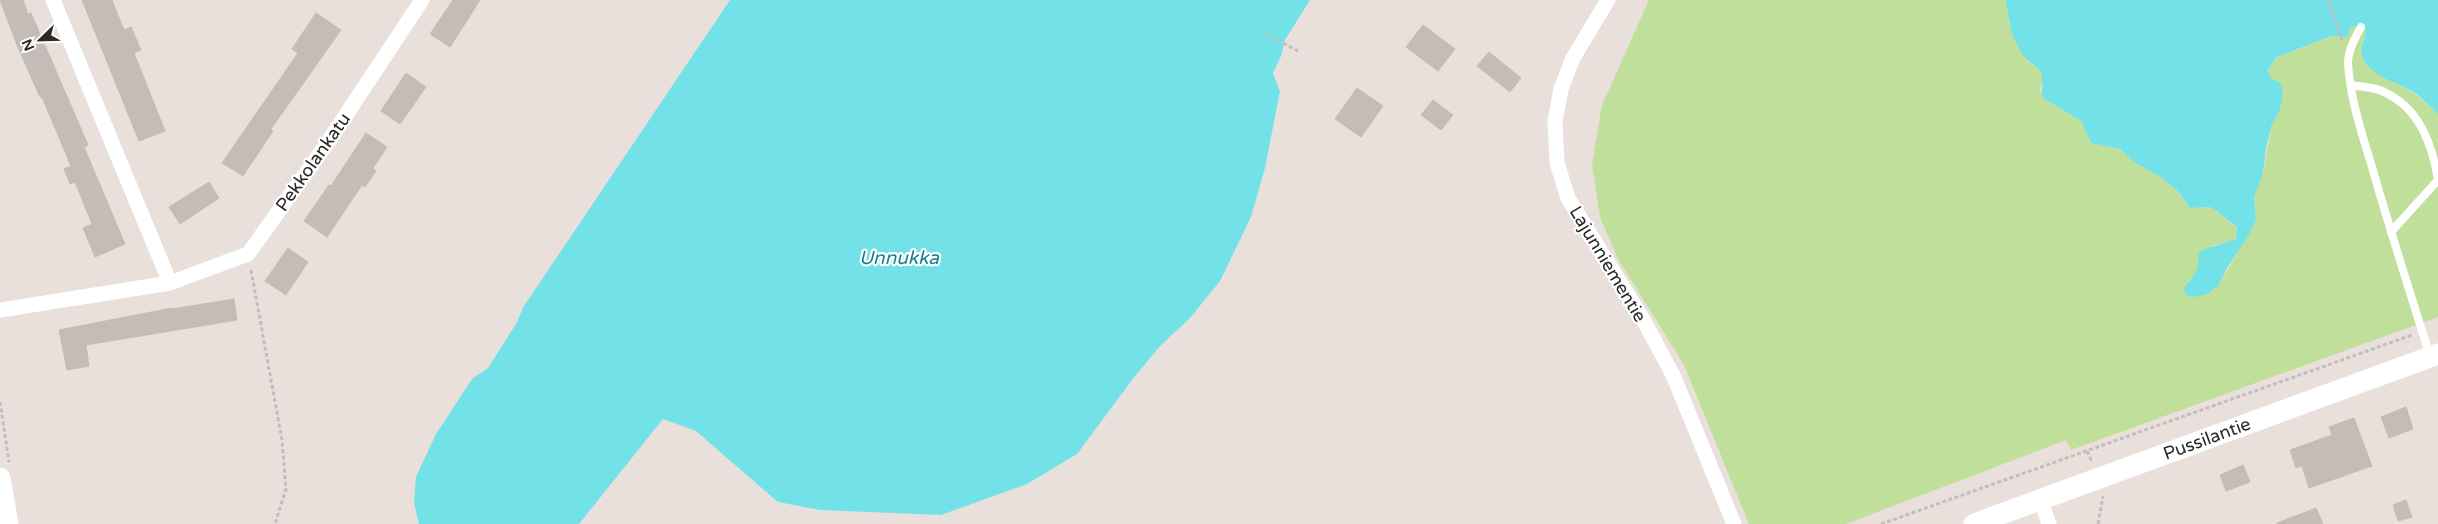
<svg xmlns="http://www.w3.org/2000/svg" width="2438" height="524" viewBox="0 0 2438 524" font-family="'Varela Round',sans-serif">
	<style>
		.green { fill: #c0df9a }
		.water { fill: #72e2e8 }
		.building { fill: #c3bcb7; stroke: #c5bcb5 }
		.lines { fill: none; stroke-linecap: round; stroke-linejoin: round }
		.path { stroke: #bfbfbf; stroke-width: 3; stroke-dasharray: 4 2.5; stroke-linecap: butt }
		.lane { stroke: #fff; stroke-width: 8 }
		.street { stroke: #fff; stroke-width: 15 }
		.secondary { stroke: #fff; stroke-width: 21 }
		.labels { text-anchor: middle; stroke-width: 4.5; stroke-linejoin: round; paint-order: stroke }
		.street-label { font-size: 18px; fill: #292929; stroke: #fff }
		.water-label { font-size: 19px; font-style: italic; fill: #148192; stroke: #fff }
	</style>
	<rect width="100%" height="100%" fill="#eae0db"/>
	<path class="green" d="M1649,0H2006L2009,24L2028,62L2040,69L2043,80L2040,89L2043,98L2081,121L2091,143L2120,149L2134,162L2159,176L2177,190L2190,208L2211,207L2237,228L2236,239L2212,246L2197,272L2188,281L2219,285L2256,219L2254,198L2263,173L2272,123L2279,112L2271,78L2267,71L2277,57L2333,36L2348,37L2350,28L2356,26L2365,29L2366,36L2361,45L2382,76L2417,95L2438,114V317L2071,450L2066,440L1846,524H1749L1684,365L1618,259L1600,217L1592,164L1602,105Z"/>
	<g class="water">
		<path d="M730,0H1310L1285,40L1281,56L1273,73L1280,91L1265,168L1251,217L1220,281L1190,318L1160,346L1135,376L1077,454L1027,484L941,515L820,510L778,502L696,431L663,419L579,524H419L414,503L416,477L436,434L472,379L488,368L516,324L524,306Z"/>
		<path d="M2006,0H2438V114C2431,108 2425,101 2418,95C2402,83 2367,77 2362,55C2359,45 2367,39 2365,29L2356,26L2350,28L2348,37L2332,36L2277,57L2267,71L2271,78L2281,83L2283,96L2279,112L2272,124L2266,148L2263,173L2254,198L2256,219L2250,233L2227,268L2219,285L2207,294L2194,297L2186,295L2184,289C2191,276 2201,272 2198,255L2202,250L2236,239L2237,227L2211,207L2190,208L2177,190L2159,176L2134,162L2120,149L2091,143L2081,121L2043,98C2040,88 2045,80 2040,71C2038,66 2030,64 2026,59C2012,41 2008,22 2006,0Z"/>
	</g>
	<g class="building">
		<path d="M0,0H23L28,14L31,13L88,145L84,147L125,244L95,257L83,228L92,224L75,182L70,184L64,169L71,166L42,97H40L17,45Z"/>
		<path d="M82,0H112L124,30L131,27L141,50L134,53L165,131L139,141Z"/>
		<path d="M453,0H480L450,47L430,34Z"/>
		<path d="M316,13L341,30L271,129L273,131L243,176L222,163L298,53L292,49Z"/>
		<path d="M1423,25L1455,49L1438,71L1406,47Z"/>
		<path d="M1489,52L1521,78L1510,92L1477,66Z"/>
		<path d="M406,73L426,87L400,124L381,111Z"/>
		<path d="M1357,88L1383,106L1361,137L1335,119Z"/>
		<path d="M1433,100L1453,115L1441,130L1421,115Z"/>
		<path d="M366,133L387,147L373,168L376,171L365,187L362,185L327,237L304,221L329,185L331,186Z"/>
		<path d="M209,182L219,198L180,224L169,207Z"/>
		<path d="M288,248L308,262L286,295L265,281Z"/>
		<path d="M234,299L237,320L86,345L89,366L67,370L59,330L172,308V309Z"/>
		<path d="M2406,407L2413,429L2389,438L2381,417Z"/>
		<path d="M2354,418L2372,466L2309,488L2302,466L2296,468L2290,450L2332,435L2329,427Z"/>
		<path d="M2243,465L2250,482L2226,491L2220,475Z"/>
		<path d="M2406,500L2412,517L2398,521L2393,505Z"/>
		<path d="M2316,508L2323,524H2277V523Z"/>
	</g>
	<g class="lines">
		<g class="path">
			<path d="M2328,0L2342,40"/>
			<path d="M1266,34L1298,51"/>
			<path d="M251,270L282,440L286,489L275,524"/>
			<path d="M0,402L9,462"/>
			<path d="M2087,451L2092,462"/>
			<path d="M1881,524L2412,335"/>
			<path d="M2098,524L2103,496"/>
		</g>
		<g class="lane">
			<path d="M2361,27C2355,38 2348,51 2348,63C2350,98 2362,134 2372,167C2390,230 2410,293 2430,356"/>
			<path d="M2351,85C2361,87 2373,87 2382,91C2419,107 2432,143 2438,180"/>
			<path d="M2391,232L2438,180"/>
		</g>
		<g class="street">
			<path d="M53,0L170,283"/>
			<path d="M1608,0L1573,58L1561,89L1555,121L1557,163L1568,198L1645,323L1673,375L1734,524"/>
			<path d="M0,310L170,283L248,254L326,145L422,0"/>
			<path d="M2041,500L2049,524"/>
		</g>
		<g class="secondary">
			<path d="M0,478L8,524"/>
			<path id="s1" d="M1974,524L2438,354"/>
		</g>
	</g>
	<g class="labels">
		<g class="street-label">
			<text transform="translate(313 162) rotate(-55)" y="6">Pekkolankatu</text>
			<text transform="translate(1608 264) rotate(59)" y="6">Lajunniementie</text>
			<text dy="6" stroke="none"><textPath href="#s1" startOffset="248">Pussilantie</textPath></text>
		</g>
		<g class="water-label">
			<text x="899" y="264">Unnukka</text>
		</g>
	</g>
	<g transform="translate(40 40) rotate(247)" stroke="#ffffff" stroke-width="4" paint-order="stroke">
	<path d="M0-4L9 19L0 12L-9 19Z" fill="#292929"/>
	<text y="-8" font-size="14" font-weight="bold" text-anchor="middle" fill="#292929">N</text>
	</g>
</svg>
